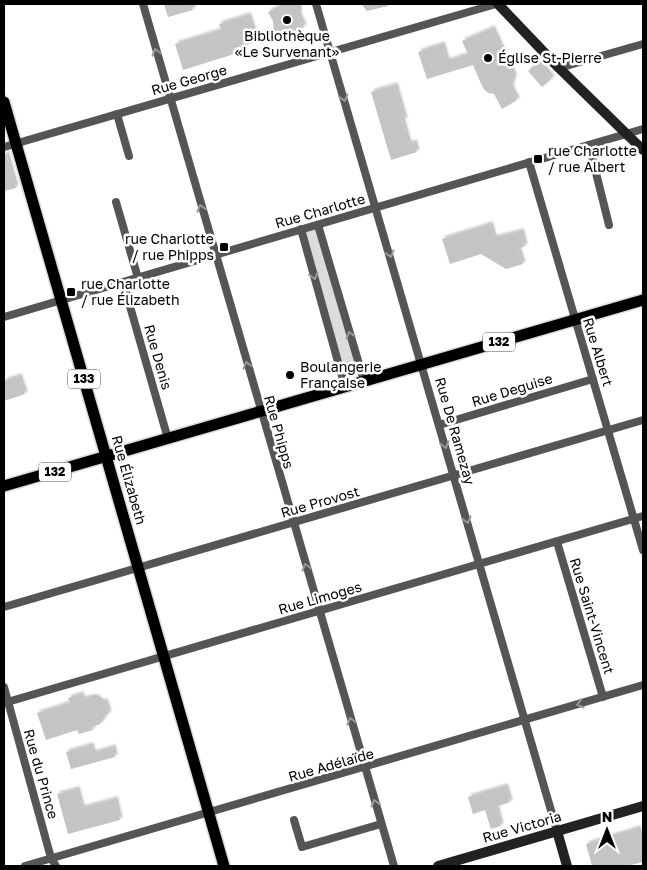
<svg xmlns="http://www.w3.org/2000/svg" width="647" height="870" viewBox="0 0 647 870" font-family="'Golos Text',sans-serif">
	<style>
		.green { fill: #dcdcdc }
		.building { fill: #c4c4c4; filter: url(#shadow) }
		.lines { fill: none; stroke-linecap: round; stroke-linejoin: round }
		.primary-casing { stroke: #dbdbdb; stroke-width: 14 }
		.street { stroke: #555; stroke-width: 8 }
		.secondary { stroke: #222; stroke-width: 10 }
		.primary { stroke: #000; stroke-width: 11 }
		.oneway { stroke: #999 }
		.poi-dot { fill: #000; stroke: #fff; stroke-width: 2 }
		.labels { text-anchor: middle; stroke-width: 5; stroke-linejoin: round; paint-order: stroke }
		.shield { fill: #fff; stroke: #4c4c4c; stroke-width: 1 }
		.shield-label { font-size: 12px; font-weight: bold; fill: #000 }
		.poi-label { font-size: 14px; fill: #000; stroke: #fff; text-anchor: start }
		.street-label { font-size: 14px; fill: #000; stroke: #fff }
	</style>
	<defs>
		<filter id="shadow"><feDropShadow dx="2.5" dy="-2.5" stdDeviation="1" flood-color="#0004"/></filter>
	</defs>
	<rect width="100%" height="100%" fill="#fff"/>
	<path class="green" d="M315,223L358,372L346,376L298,228Z"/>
	<g class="building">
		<path d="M164,4H191L193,10L168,17Z"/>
		<path d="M283,4H299V16L304,27L286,35H274L273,21L268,12Z"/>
		<path d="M361,4H387L388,6L367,11Z"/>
		<path d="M248,15L257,42L232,49L234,54L183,70L175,44L221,30L219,24Z"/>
		<path d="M492,28L514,76L511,88L517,100L502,109L494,94L488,93L483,88L473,65L427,79L418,52L442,44L447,61L468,54L462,41Z"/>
		<path d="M538,62L552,78L542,87L528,71Z"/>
		<path d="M395,85L405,120H402L409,144L414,142L417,152L391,160L371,92Z"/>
		<path d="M4,153H6L16,188L4,191Z"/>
		<path d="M490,224L494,238L521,231L525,246L518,249L523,264L506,269L481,254L450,264L442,239Z"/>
		<path d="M19,376L25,394L4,401V381Z"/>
		<path d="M81,694L82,699L91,697H96L101,702L105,701L109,713L106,715L100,724L92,727L93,730L79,734L77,730L46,740L37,713L70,703L68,698Z"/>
		<path d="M91,745L93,753L113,747L115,757L71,769L66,752Z"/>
		<path d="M505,786L510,802L496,807L501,826L491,829L485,810L473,814L468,797Z"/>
		<path d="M77,789L82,808L115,799L120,820L68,834L57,794Z"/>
		<path d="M638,828L643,845V862L627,866H592L586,844Z"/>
	</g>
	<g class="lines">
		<g class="primary-casing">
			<g id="primary">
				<path d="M4,102L224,866"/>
				<path d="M4,486L643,300"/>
			</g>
		</g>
		<g class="street">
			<path d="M143,4L394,866"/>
			<path d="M316,4L557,831"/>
			<path d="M559,68L643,44"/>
			<path d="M117,114L129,156"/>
			<path d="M589,145L609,225"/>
			<path d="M4,147L496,4"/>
			<path d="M529,162L643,550"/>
			<path d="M116,202L138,278"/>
			<path d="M318,225L364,381"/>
			<path d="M301,229L345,387"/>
			<path d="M123,282L168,439"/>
			<path d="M4,317L643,129"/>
			<path d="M439,425L593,379"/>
			<path d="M557,542L603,697"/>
			<path d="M4,607L643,420"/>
			<path d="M4,687L51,858L56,866"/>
			<path d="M4,703L643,516"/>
			<path d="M294,820L302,847L381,824"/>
			<path d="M25,866L643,685"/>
		</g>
		<g class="secondary">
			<path d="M498,4L559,68L643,150"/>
			<path d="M557,831L567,866"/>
			<path d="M438,866L643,806"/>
		</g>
		<use href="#primary" class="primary"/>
	</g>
	<defs><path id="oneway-chevron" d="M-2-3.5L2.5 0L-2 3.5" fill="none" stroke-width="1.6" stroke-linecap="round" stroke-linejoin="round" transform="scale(1.25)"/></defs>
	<g class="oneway">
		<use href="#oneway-chevron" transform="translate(156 52) rotate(-106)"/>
		<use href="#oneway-chevron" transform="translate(344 98) rotate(73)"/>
		<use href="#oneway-chevron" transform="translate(201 208) rotate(-106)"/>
		<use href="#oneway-chevron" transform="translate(390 254) rotate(74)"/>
		<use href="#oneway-chevron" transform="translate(314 276) rotate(74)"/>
		<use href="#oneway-chevron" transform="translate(350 335) rotate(-107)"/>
		<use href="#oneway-chevron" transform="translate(247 365) rotate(-106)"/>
		<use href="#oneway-chevron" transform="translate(445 445) rotate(74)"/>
		<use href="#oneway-chevron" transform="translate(467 520) rotate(74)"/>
		<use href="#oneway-chevron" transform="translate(306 567) rotate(-107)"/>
		<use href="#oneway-chevron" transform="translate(580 704) rotate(164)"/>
		<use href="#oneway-chevron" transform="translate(351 721) rotate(-106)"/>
		<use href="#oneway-chevron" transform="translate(375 803) rotate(-107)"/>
	</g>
	<g class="poi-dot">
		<circle cx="287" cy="20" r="5"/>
		<circle cx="488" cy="58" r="5"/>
		<rect x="533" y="154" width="10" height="10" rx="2.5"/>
		<rect x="219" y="242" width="10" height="10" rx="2.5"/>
		<rect x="66" y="287" width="10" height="10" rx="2.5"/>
		<circle cx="290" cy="375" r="5"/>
	</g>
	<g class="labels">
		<g class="shield">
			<rect x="483" y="332.5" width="32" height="19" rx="4"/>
			<rect x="68" y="369.5" width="32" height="19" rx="4"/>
			<rect x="39" y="462.5" width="32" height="19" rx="4"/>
		</g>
		<g class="shield-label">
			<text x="499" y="346">132</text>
			<text x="84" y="383">133</text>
			<text x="55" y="476">132</text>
		</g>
		<g class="poi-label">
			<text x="287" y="41" text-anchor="middle">Bibliothèque<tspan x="287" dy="16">«Le Survenant»</tspan></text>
			<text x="498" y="63">Église St-Pierre</text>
			<text x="548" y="156">rue Charlotte<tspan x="548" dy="16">/ rue Albert</tspan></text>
			<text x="214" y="244" text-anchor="end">rue Charlotte<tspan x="214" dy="16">/ rue Phipps</tspan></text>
			<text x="81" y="289">rue Charlotte<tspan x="81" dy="16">/ rue Élizabeth</tspan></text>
			<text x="300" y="372">Boulangerie<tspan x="300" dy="16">Française</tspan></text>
		</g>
		<g class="street-label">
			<text transform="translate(189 80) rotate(-16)" y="5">Rue George</text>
			<text transform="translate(320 211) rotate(-16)" y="5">Rue Charlotte</text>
			<text transform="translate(598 352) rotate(73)" y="5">Rue Albert</text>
			<text transform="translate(158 357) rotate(74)" y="5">Rue Denis</text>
			<text transform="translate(512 390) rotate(-17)" y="5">Rue Deguise</text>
			<text transform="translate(455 431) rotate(74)" y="5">Rue De Ramezay</text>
			<text transform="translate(279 432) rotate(74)" y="5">Rue Phipps</text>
			<text transform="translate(129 480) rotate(74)" y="5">Rue Élizabeth</text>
			<text transform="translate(320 502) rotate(-16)" y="5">Rue Provost</text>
			<text transform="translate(320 598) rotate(-16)" y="5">Rue Limoges</text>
			<text transform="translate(592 616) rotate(73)" y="5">Rue Saint-Vincent</text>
			<text transform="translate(331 765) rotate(-16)" y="5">Rue Adélaïde</text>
			<text transform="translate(41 774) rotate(74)" y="5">Rue du Prince</text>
			<text transform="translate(522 827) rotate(-16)" y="5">Rue Victoria</text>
		</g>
	</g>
	<rect width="647" height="870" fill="none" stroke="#000000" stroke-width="10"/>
	<g transform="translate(607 830)" stroke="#ffffff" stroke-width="4" paint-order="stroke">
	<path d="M0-4L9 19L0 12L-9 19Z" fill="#000000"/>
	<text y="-8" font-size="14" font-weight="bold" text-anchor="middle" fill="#000000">N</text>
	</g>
</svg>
